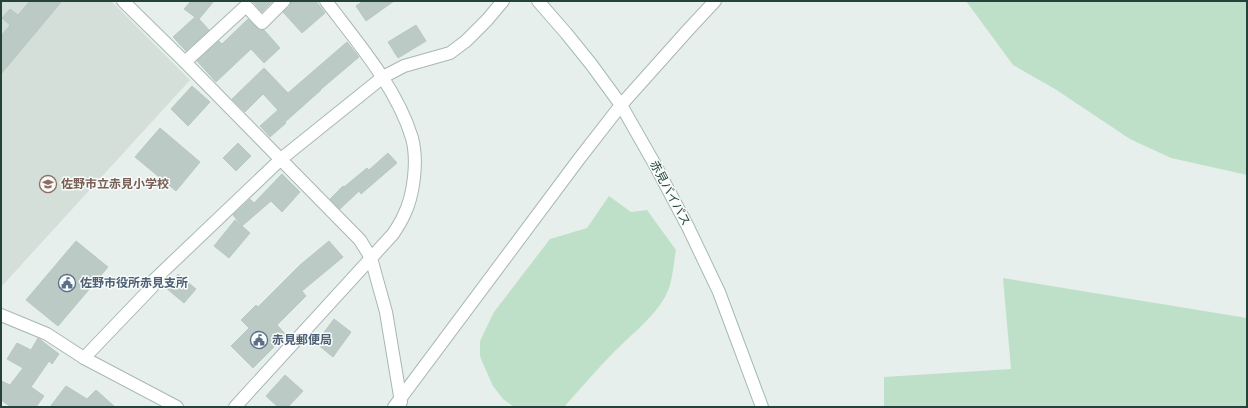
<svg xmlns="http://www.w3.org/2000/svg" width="1248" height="408" viewBox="0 0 1248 408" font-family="Jost,'Noto Sans JP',sans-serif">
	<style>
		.built { fill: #d4dfda }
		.green { fill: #bfe0c8 }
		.building { fill: #bbcac4; stroke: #b8c9c2 }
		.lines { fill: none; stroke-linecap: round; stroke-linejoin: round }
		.minor-casing { stroke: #a8b8b2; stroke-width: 14 }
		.tertiary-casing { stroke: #a8b8b2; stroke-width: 14 }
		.secondary-casing { stroke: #a4bbb3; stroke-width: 14 }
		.minor { stroke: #fff; stroke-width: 12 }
		.tertiary { stroke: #fff; stroke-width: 12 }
		.secondary { stroke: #fff; stroke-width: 12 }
		.labels { text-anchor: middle; stroke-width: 3; stroke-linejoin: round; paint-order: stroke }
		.education-label { font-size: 12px; font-weight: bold; fill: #785e54; stroke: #f7fbf9; text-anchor: start }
		.street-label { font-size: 12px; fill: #24423a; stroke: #f7fbf9 }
		.service-label { font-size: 12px; font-weight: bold; fill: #4e5e75; stroke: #f7fbf9; text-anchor: start }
	</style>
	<rect width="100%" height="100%" fill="#e6efeb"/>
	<path class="built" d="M1,1H111L190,80L1,287Z"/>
	<g class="green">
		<path d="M966,1H1247V175L1171,158L1130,139L1055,89L1013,65Z"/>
		<path d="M609,196L631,212L647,210L676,250C673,266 673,283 665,297C653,318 632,334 615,351C597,369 581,388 564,407H514L503,399L493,386L484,366L480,356V341L494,312L550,239L587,228Z"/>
		<path d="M1003,278L1247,318V407H884V377L1011,369Z"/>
	</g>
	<g class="building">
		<path d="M30,1H62L1,74V36L10,25L2,18L10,9L18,15Z"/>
		<path d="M191,1H214L199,19L209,30L186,51L173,37L195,17L184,9Z"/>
		<path d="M252,1H273L262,12Z"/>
		<path d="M291,1H316L325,13L302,33L283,12L290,6Z"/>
		<path d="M363,1H394L366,21L356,6Z"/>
		<path d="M248,19L257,28L260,30H264L280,48L264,63L251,49L216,82L197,61L219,41L222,44Z"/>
		<path d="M416,25L426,41L398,58L388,42Z"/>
		<path d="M347,42L359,57L320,90H321L285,122L286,123L270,137L260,126L278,110L263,94L245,112L232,99L264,68L288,93Z"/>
		<path d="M192,86L210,102L188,126L171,109Z"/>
		<path d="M160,128L200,162L176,191L135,157Z"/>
		<path d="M238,143L251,156L236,171L223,158Z"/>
		<path d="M388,153L397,163L361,194L359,191L340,209L330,199L343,186L344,187L367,168L369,170Z"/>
		<path d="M282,174L300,192L282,212L271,201L242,226L233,215L250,199L254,203Z"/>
		<path d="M235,220L250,233L229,258L214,246Z"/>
		<path d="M76,241L108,267L58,326L26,300Z"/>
		<path d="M329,241L343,257L302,291L306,296L277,325L286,335L253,368L231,346L249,328L241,320L256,305L258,307L300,265Z"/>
		<path d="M178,274L196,289L184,303L166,288Z"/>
		<path d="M334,319L351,332L333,357L316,343Z"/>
		<path d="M38,338L59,354L52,364L49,361L31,387L44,396L36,407H11L1,400V381L10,385L23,368L7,359L17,343L31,350Z"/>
		<path d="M285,375L303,391L288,407H278L266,396Z"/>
		<path d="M66,386L87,399L96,390L115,407H50Z"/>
	</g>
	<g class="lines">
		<g class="minor-casing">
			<g id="minor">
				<path d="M185,62L246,6L262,23L284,1"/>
				<path d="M1,315L47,334L84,358L177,407"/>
				<path d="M84,358L152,287L154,280L281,159L383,77L404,66L450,53L466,41L487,20L503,1"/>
				<path d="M235,407L393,234C397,228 401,222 404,215C414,195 418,160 412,138C397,88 357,42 326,1"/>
			</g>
		</g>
		<g class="tertiary-casing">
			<g id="tertiary">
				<path d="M123,1L185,62L360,240L371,258L386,312L401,402"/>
				<path d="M394,407L579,159L621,105L688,30L715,1"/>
			</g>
		</g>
		<g class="secondary-casing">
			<path id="secondary" d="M538,1L566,33L591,64L621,105L654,163L688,227L719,292L762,407"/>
		</g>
		<use href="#minor" class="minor"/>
		<use href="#tertiary" class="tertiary"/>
		<use href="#secondary" class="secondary"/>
	</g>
	<defs>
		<g id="school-ring" transform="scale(0.9)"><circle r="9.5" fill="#f7fbf9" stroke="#8d6e63" stroke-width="1.5"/><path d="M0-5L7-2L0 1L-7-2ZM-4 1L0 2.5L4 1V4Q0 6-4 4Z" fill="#8d6e63"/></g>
		<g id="civic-ring" transform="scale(0.9)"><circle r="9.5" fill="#f7fbf9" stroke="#5c6f8a" stroke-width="1.5"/><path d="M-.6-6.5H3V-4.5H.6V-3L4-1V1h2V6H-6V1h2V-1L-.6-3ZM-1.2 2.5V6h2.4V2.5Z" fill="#5c6f8a"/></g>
	</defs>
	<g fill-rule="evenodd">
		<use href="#school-ring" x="48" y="184"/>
		<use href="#civic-ring" x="67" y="283"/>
		<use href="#civic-ring" x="259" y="340"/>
	</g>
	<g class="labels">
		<g class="education-label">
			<text x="61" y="188">佐野市立赤見小学校</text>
		</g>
		<g class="street-label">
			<text transform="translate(670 193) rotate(62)" y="4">赤見バイパス</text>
		</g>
		<g class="service-label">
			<text x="80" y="287">佐野市役所赤見支所</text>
			<text x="272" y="344">赤見郵便局</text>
		</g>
	</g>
	<rect width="1248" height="408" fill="none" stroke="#24423a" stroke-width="4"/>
</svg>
